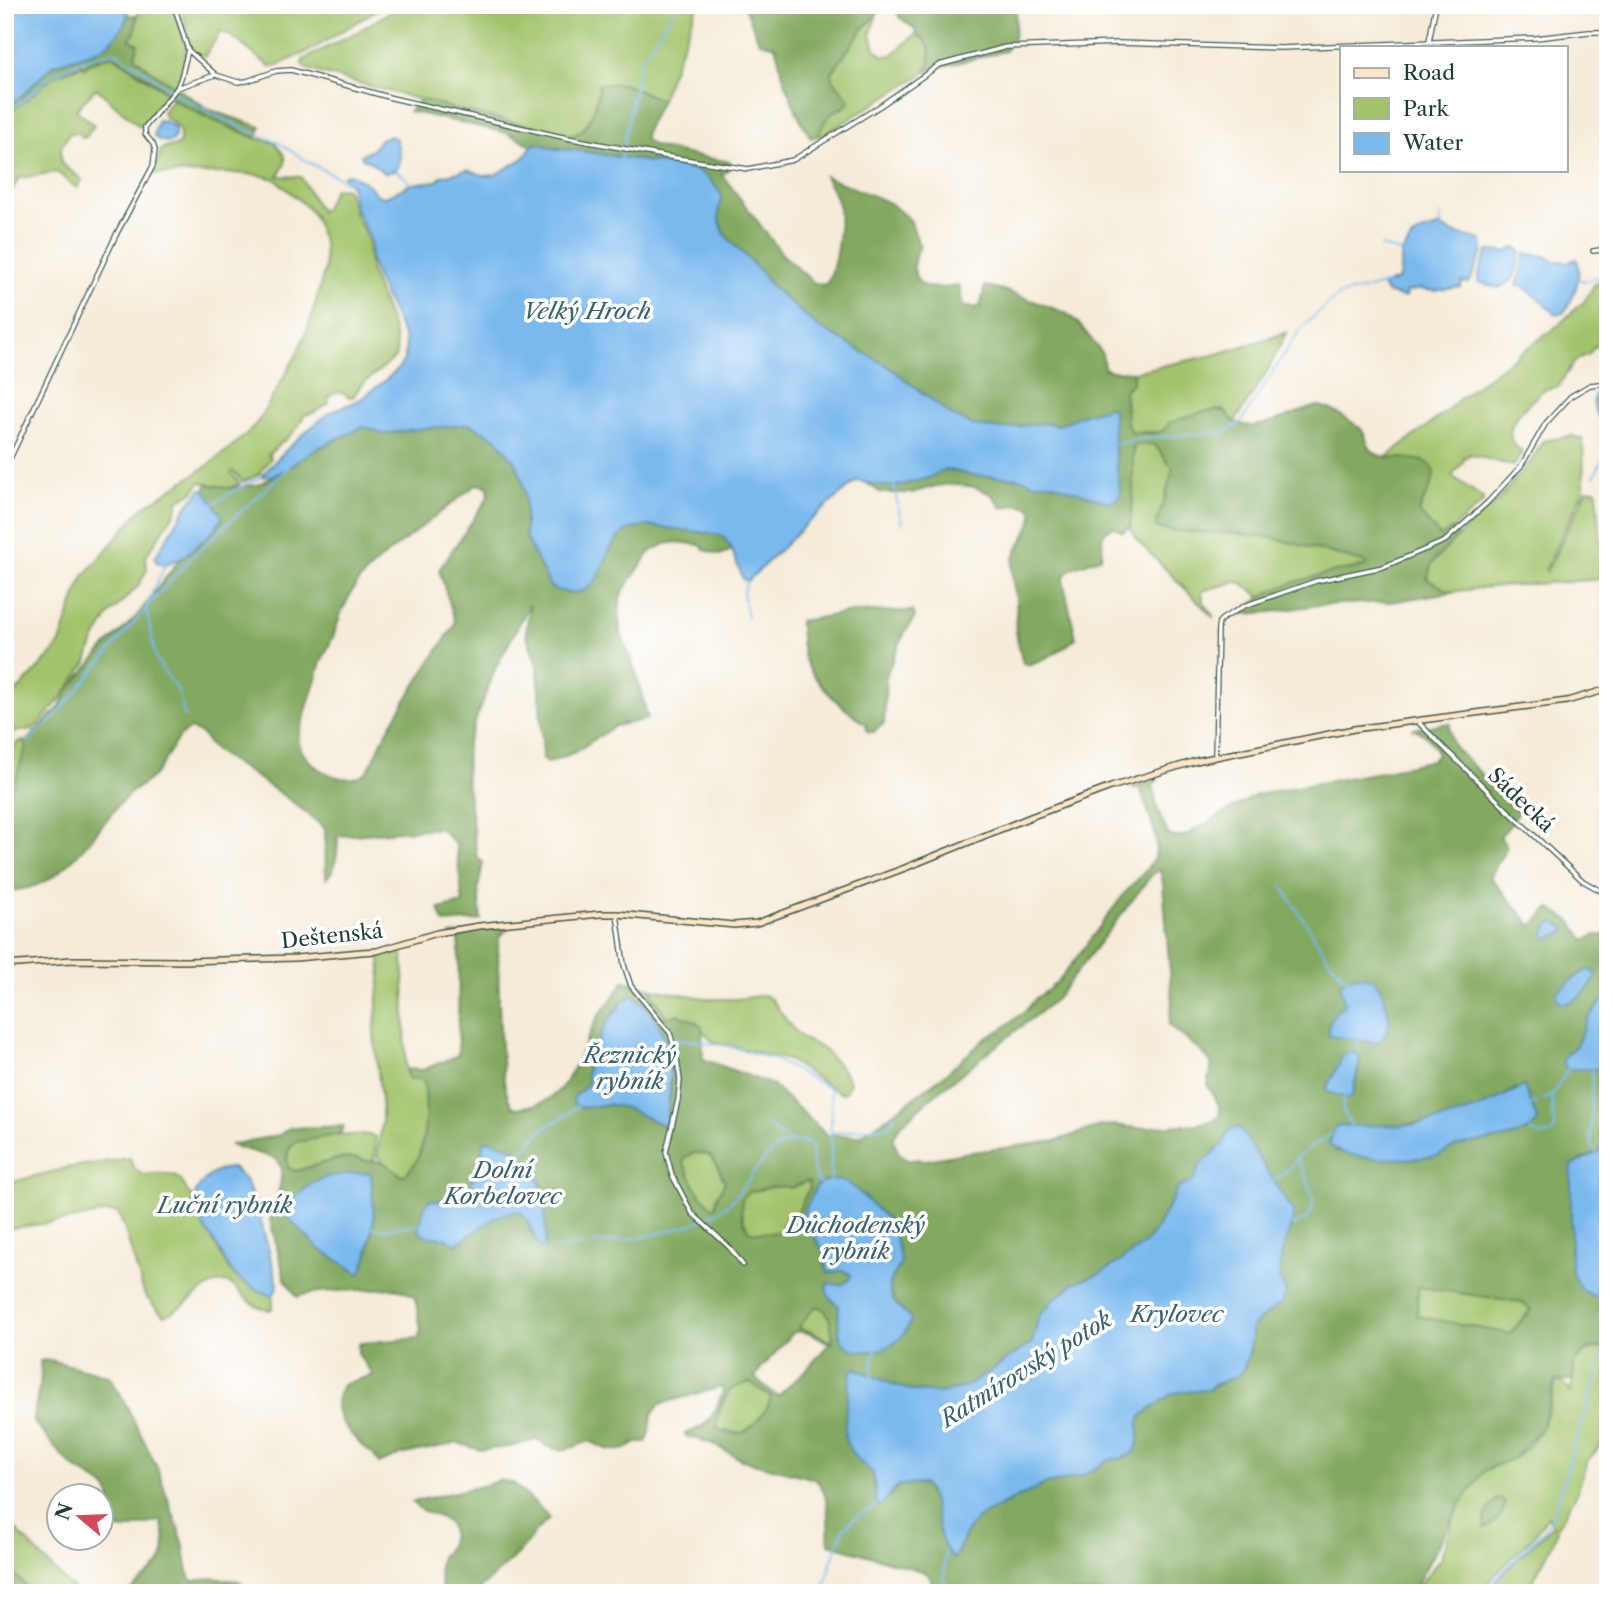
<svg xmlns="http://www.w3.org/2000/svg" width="1613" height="1598" viewBox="0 0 1613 1598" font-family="'Libre Caslon Text',serif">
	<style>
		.green { fill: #a3c36b; stroke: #618050; stroke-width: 2 }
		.forest { fill: #82a95f; stroke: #50734a; stroke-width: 2; fill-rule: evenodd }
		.water { fill: #7ab9ee; stroke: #4c7b91; stroke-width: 2 }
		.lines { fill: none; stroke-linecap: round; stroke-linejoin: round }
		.stream { stroke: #7ab9ee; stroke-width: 2 }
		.minor-casing { stroke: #3f574d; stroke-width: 6 }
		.secondary-casing { stroke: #3f574d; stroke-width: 8 }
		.minor { stroke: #fff; stroke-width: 3.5 }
		.secondary { stroke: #fde5c5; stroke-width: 5 }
		.labels { text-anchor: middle; stroke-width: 7; stroke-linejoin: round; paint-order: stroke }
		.street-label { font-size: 21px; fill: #1f3d34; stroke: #fff }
		.water-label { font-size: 23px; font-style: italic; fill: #3a626c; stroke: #fff }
	</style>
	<rect width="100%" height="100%" fill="#fff"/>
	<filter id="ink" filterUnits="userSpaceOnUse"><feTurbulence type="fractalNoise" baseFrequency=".0143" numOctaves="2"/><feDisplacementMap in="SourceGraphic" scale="14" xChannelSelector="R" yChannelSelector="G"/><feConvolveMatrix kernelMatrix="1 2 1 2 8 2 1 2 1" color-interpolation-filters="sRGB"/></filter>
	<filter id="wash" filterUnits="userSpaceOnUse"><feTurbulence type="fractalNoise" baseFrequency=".00686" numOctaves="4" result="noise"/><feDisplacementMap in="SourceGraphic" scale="28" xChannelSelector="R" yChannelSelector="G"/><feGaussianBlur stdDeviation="1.57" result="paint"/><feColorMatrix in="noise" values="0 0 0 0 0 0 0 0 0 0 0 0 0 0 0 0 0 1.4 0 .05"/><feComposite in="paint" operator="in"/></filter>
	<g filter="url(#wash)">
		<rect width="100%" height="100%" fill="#f5ebd8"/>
		<g class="green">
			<path d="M147,5H172C176,14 185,39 186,48C186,58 180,78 175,86L152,72L135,57L137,43L130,40V37L135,33L138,12Z"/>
			<path d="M181,5H385L311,50L274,67L269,66L231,36L221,31L205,56L199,55L190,46Z"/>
			<path d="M401,5H698L661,100L624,84H599C597,102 593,129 573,135L458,110L321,73L305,68L302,64L303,60L355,33Z"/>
			<path d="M877,13L871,34L875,49L884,56L892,55L916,34C933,44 933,55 926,72L825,134L818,136C824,122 829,111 845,107L837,84L831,78V74L862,30Z"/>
			<path d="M112,55L169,94L140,127L96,88L76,110L94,125L86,137L82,138L78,133H70L61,147V163L82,180L77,188L57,172L19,178L5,202V113C26,105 38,86 57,74Z"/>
			<path d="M172,99L208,118L256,138L275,143L285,156V164L278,176L301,177L320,211L325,208L334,189L345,188C351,195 351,200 353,208C355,218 364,228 367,238C370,250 368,263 372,275C379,298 402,336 395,358L361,385L353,397H348C343,390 333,391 328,399L329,403L313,413L304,415C297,435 282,440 268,455L271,458L258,475L243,482L233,471L231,473L240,484L229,488L200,482L194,491L178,501V507L175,512L146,556L147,570L142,579L138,586L109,615L94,641L87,662L61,698L39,724L32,729L14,732L12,741L5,750V704L52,654L60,643L78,589L84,576L141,509L210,464L247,434L260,419L297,354L308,328L316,301L325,268L324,244L314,216L307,207L275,179L259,175L232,173L154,174L161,150L165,147L176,146L180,142C181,128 177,124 166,118L163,112Z"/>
			<path d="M1608,279L1607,343L1604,345H1596L1588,355C1573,357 1567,374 1559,386L1546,389L1542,391C1530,403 1500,425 1514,444C1516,447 1519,449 1522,452L1514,466L1469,454L1466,458L1464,457L1463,462L1452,476L1483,498V503L1441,538L1419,513C1422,496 1444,477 1427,462L1385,458L1442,415L1465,394L1560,324L1576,308L1584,302L1594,285Z"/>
			<path d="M1286,333L1269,368L1236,420L1234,421L1227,413L1222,410L1201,412L1162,432H1130L1128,430L1124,390C1132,385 1133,381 1133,372L1214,355Z"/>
			<path d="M1572,436L1583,439L1584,489L1545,570L1547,571L1587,490L1595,489L1597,492L1604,579L1490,587L1458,591H1449L1429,581L1428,577L1432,563L1474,520L1496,502L1532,460L1543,441Z"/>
			<path d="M1137,444H1154L1173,469L1164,501L1156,524L1159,529L1175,531L1239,534L1273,538L1365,562L1366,566L1310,578L1261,597L1242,583L1235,582L1202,591L1203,600L1214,618L1137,540C1134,536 1131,531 1130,525C1129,516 1133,506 1133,497C1134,480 1130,462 1135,445Z"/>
			<path d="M23,741L25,742L26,748L13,786L5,798V754L18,742Z"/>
			<path d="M401,952L403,955L404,975L406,1074L409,1079H423C428,1096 426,1140 419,1157C416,1163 409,1170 405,1175C394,1173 385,1164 377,1156L382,1122V1109L374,1034L381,970L380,956Z"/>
			<path d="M652,989L710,999H737L765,995L771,999L793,1029L803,1039L820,1047L826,1052L842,1069L850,1081L846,1091L842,1094L788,1060L715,1042L710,1039L696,1022L677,1014L667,1018L652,993Z"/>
			<path d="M340,1134C353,1138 364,1131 376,1137L374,1160L370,1162L357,1158L337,1159L296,1171L288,1168C286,1159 287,1148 295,1142Z"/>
			<path d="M699,1152C714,1154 720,1169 725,1182L717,1197L715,1207L712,1208L696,1189L683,1162L684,1158L693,1153Z"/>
			<path d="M130,1158L133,1167L143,1175C158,1174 175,1170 184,1185C188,1192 188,1195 194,1199L196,1214L209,1233L230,1271L264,1293L273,1296V1305L271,1310C247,1308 238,1284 225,1282C206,1280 182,1313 163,1315L145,1296L123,1224L118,1213L109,1212L76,1219L5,1229V1184L66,1168Z"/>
			<path d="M807,1181L810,1182V1188C805,1195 805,1203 799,1209C795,1215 789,1214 785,1220C783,1223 783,1227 782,1231L772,1233L749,1232L744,1222L741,1211L742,1199L745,1195L749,1192L772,1187L784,1186L791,1188Z"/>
			<path d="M1418,1287L1521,1302L1531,1309L1510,1334L1417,1316Z"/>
			<path d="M818,1306C831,1310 832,1331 833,1344L814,1333L797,1327L814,1308Z"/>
			<path d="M1608,1347V1437L1587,1461L1576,1495L1568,1507L1563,1519L1557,1525C1559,1539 1533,1578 1526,1593H1485L1499,1577L1553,1525L1548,1516L1532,1538L1481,1589L1479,1593H1413L1440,1559L1454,1518L1460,1505L1483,1472C1492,1464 1504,1464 1514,1458C1538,1444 1552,1408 1556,1381L1565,1384L1570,1393L1573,1380L1574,1362L1584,1352Z"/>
			<path d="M750,1382L771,1397C769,1411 754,1426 742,1433L718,1430C714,1420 724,1395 733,1388C738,1385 745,1384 750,1382Z"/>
			<path d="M5,1518L50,1566L77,1593H33L5,1566Z"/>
		</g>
		<g class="forest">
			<path d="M744,5H885L862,30L831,74C832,85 846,90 849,101L845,107C829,111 824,122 818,136L811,138C794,111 783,80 776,48L773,45L759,42Z"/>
			<path d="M896,5H1017L1014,38L1005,51L943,66L926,72C933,55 933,44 916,34V30L899,17Z"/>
			<path d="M128,15H137L135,33L130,37V40L138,44L135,57L152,72L210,110L261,127L256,138L208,118L172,99L160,86L112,55L87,63V66L85,68L82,65C71,69 59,72 50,79C34,90 24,106 5,113V106L20,98L53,65L94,52L123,26Z"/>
			<path d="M599,84H624L661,100L645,133C645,139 644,140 649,143C658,151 715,159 730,162L727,172L722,173L723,176L783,255L814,283L825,285C836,273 841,225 839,208C838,197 829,186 825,176L890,203L910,220L920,247C915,254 913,260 914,268C916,295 940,287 959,286L963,307H980L985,286L1003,290L1066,313L1079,324L1095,344L1102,354L1104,368L1112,371L1133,372V382L1124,390L1127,423L1130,432C1145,433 1162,438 1169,423C1180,419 1216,405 1226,412C1229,414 1230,418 1232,420C1237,424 1247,426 1253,426C1270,424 1288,416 1304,410C1309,409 1314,406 1319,406C1321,406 1328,409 1329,409C1335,411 1358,426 1361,429C1368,438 1366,450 1378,455C1391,461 1426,454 1433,469C1438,480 1421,500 1419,513L1441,537L1452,529L1457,536L1432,563L1427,579L1449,591H1458L1390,602L1318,605L1270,612L1241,614C1248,608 1255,601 1262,596C1291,580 1331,572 1363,567L1366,566V563L1328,552L1273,538L1239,534L1175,531L1155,527L1164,501L1173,469L1154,444L1135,445L1133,450V498L1130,527L1123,532L1114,527C1095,534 1106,543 1101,557C1087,565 1068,564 1063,580L1076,638C1064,649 1042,662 1025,665L1023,663C1020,652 1017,642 1016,631C1014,620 1018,610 1016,599C1014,587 1010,573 1013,561C1015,549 1037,521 1032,511C1026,501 1011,506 1002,508L991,494L975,487L952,484L936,486L911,493H881L865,482L877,485L928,478L946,469L970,475L1019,478L1034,483H1051L1057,485L1114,444L1113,409L1109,407L1081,415L1059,425L1044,423L1002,429L974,426L951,415L901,376L886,365L818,327L772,287L759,270L724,234L719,218V206L722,196L689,168L575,150C561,150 542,143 532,145L507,133L409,111L422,99L458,110L566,134H577C593,122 597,103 599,84Z"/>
			<path d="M470,424L496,438L516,463L522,479L525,496V536L551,588C609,609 595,552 625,532C633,527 644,526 652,526L721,535L727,540L732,550L720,555L705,550L700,545L677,542L665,544L651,551L624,590L620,598L619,618L620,631L636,673L648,719L615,726L575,752L548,763L543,759L538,668L526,633L530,604L496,667L467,743L466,777L477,858L483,862L478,889L481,920L444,923L439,909L463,903L456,845L440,828L338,836C337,852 338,867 326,879L325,829C293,799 254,776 217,752C202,742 211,734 189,729C172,739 167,762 154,775C146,783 136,788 128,795C93,830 63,894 5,890V798L13,786L26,748L25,742L59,708L68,690L108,644L137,616L179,560L217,528L222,521V516L205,490L207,484L229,488L257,485L283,472L311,452L362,427L369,428L383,434L410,430ZM477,484L487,486L489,490L487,499L439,570L455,621L454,626C430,662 406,698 385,735C379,746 373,766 365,773C352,785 326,775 315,766C305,758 297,748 299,734L321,662L333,637L341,613L351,593L358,582L368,571L388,553Z"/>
			<path d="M913,611L915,617L904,634L886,675L884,723L874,732H868L866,728V724C844,710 810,680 803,654C801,643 801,632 799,621L852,612Z"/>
			<path d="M1450,723C1448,731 1452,742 1456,749L1518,811L1512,823L1500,836L1507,847L1490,877L1532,926L1550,908L1571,921L1585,940L1597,935H1608V994L1588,1018L1576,1046L1565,1055L1568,1069H1600L1608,1067V1150L1597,1153L1579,1160L1570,1252L1602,1297L1608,1296V1346L1587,1349L1574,1362L1573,1380L1555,1381L1542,1427L1514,1458L1487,1469L1483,1472L1460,1505L1412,1593H937L928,1574L922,1571L829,1544C827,1524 832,1494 815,1479L742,1460L713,1444L699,1439L687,1437L685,1434L687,1433C710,1426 716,1412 723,1390L721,1387L660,1404L652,1415L650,1432L647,1441C643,1443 639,1442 636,1443C632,1445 629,1448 625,1449C612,1453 601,1447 590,1441C562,1450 565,1456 536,1440L509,1447L481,1450L458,1443L399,1455L379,1464L373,1454L364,1448L350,1433L341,1421L336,1407L338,1394L342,1386L347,1383L373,1375L358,1354V1344L362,1343L418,1338L421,1330L416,1302L414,1297L408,1293L394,1288L319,1292L302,1295L297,1297L285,1279L270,1220L280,1186L282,1168L275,1158L230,1145L279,1135L289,1128L344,1126L340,1134L295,1142C287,1148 285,1159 288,1168L296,1171L337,1159L357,1158L370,1162L374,1160L384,1163L401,1175H405C410,1170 416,1163 418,1157C426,1138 428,1099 423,1079H409L406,1069L423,1070L458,1055L459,939L451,935L498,927L507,930L500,936L498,943C499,982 498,1020 502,1059C503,1075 504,1093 513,1107C519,1109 522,1107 528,1106C571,1100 578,1052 596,1021C604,1006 616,996 624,981L653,989L652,993L667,1018L677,1014L696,1022L702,1027L703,1059L773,1085L827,1135L860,1136L885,1119L947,1073L986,1038L1004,1028L1028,1008L1036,998L1047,991L1058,981C1081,953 1102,923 1124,894C1133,884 1155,864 1156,851C1158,833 1145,805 1140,788H1129L1158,780L1153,784L1157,808L1168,834L1171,836L1177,837L1184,836L1256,795L1285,789L1386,771L1432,760L1437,755C1436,744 1422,729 1411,729ZM1158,870L1160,871L1163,883L1172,1000L1169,1025L1203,1053L1211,1062V1073L1208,1079V1086L1220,1107L1219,1116L1211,1121L1196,1124L1137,1128L1115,1125L1100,1126L1055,1141L965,1153L926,1160L908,1159L903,1157L898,1152L893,1139L899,1127L928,1100L1056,999L1151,876ZM637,998C658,1019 666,1041 670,1071C671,1079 672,1091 670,1099C669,1106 659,1115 654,1121C640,1113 624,1105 607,1105C593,1105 589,1109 574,1104L573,1098L587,1085L589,1080L586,1075L589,1064L594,1047L598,1044L605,1025L623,1002ZM1360,1060L1354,1090L1346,1096L1330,1093L1327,1085L1332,1081L1337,1070ZM1516,1088L1530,1105L1538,1122L1527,1131L1510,1136L1460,1145L1448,1149L1440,1155L1407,1159L1374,1158L1336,1151L1341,1126C1401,1128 1465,1124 1516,1088ZM1226,1135L1273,1181L1293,1211V1219L1282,1254L1279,1279L1286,1292L1283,1302L1274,1308L1254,1325L1251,1330V1348L1242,1371L1208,1390L1173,1393L1149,1410L1143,1415L1139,1422V1443L1133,1453L1122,1458L1111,1459L1082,1476L1046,1484L1002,1505L976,1519L968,1530L954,1559L934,1503L923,1484L899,1485L881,1505L873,1486V1473L855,1368L899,1387L915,1391L940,1393L968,1386L1032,1343L1039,1315L1050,1306L1053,1299L1066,1291L1073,1283L1099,1274L1122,1260L1145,1243L1157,1228L1178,1189L1193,1181L1200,1165L1223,1144ZM693,1153L709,1154L715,1161L725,1182L717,1197L715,1207L712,1208L696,1189L683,1162L684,1158ZM519,1154C552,1186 544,1197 534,1238L526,1218L519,1211C496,1210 475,1235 456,1244L446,1238L418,1231L421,1224L436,1200L456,1201L469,1191L473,1177L482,1158ZM371,1173L374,1217L372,1234L367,1258L355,1271L318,1248L297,1196C325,1171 337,1177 371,1173ZM807,1181L809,1182L810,1188C800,1200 805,1213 786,1217L782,1231L772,1233L749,1232L744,1222L741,1211L742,1200L745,1195L749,1192L772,1187L784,1186L791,1188ZM825,1181L847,1183L856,1189L892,1224L901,1262C899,1268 895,1273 892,1278C884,1296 900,1308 911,1319L883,1349L869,1351L839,1336L838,1305L830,1299L829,1283C840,1285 846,1287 851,1275C845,1269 840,1270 833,1273L825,1266L824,1252L813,1236L816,1187ZM1418,1287L1521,1302L1531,1310L1510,1334L1417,1316ZM818,1306C831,1310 832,1330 833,1343L814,1333L798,1328L814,1308ZM795,1332C807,1331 820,1337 829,1344L807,1369L778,1396L774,1394L755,1378L759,1371L792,1334ZM750,1382L771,1397C770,1407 752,1430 741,1433C734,1435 724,1432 718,1430C714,1420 724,1395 733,1388C738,1386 745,1384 750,1382Z"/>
			<path d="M50,1360L109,1376L120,1393L156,1465L183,1542L189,1578L193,1581L211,1578L239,1581L243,1584L244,1593H127C136,1585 156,1571 161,1561C167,1550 165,1532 161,1521H158L125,1530L118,1529L114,1520L109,1492C99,1479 85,1476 73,1466C57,1453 46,1436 33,1421L41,1377L40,1361Z"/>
			<path d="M500,1480L513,1483L543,1511L549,1519L536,1531L519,1553L475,1593H442C441,1583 437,1569 440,1560C442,1553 442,1557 446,1551C451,1544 454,1531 449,1524C441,1514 421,1514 412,1502L486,1485Z"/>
			<path d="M1501,1499L1505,1503C1504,1515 1496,1523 1485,1528C1481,1517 1489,1509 1496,1500Z"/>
			<path d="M5,1566L33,1593H5Z"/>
		</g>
		<g class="water">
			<path d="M5,5H127L128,15L123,26L115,37L106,46L94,52L53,65L20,98L5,106Z"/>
			<path d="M158,120L164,121L175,127V136L172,141C165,142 158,142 154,135Z"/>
			<path d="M390,136L396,139C400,155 406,172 384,173L371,162L362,158L361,155L373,149L382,138Z"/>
			<path d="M536,143L560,150H575L689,168C707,174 712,180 722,196L719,206V218L724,234L759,270L772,287L818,327L886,365L901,376L951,415L974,426L1002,429L1044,423L1059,425L1081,415L1109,407L1113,409L1114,444L1120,491L1119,499L1108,502L1051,483H1034L1019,478L970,475L946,469L928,478L894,487L877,485L859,481L855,482L805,525L749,580L747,581L743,579L730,545L721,535L652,526C644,526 633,527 625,532C595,552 609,609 551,588L525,536V496L522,479L516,463L496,438L470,424L410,430L383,434L369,428L362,427C346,436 327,442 311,452C294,462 282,477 261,477C281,453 303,433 328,414C336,408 347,406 357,401C365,397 372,390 379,385C397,371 411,362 404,337L376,277L370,256L371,247L370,238L355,208L351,186L343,176L347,174L352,175L369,185L377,195L384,197L390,195L411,184L437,181L442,176L467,170L486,176L495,175L524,158L532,145Z"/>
			<path d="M1441,226C1457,238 1467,234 1482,241L1483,251L1470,281L1468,283L1462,282L1461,287L1434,291L1420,289L1406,292L1405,298L1387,293L1382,286L1399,279L1402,253C1407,248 1408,242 1412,238C1419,230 1432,230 1441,226Z"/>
			<path d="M1515,248L1520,250L1521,252C1516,269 1519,281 1498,288L1478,282L1480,269L1488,251L1505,252Z"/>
			<path d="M1525,254L1545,256L1554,261L1568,262L1577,259C1582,275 1574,300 1563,313L1555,314L1527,289L1516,285L1521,275Z"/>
			<path d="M1605,389H1608V429C1599,419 1590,407 1595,394Z"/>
			<path d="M201,489L205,490L222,516C219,531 191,550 179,560L172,561L164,566L156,561L155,557L189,503Z"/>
			<path d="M1553,922L1566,928V931L1548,939L1545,935C1546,929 1547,925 1553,922Z"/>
			<path d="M1588,970L1592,971L1596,974C1594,990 1558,1019 1556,993C1567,986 1575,975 1588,970Z"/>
			<path d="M1359,976C1363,977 1367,977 1371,978C1382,983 1390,1013 1389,1024C1388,1032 1382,1039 1377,1043L1329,1036C1328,1019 1332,1014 1345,1004L1340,987L1346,978Z"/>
			<path d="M1608,994V1067L1600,1069H1568L1565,1067L1563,1062L1565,1055L1576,1046L1588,1018Z"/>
			<path d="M632,995C675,1023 674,1081 665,1126L626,1108L607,1104L584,1108L574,1104L573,1098L587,1085L589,1080L586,1075L589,1064L594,1047L598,1044L605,1025L623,1002Z"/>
			<path d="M1347,1053H1357L1360,1060L1352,1096L1349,1098L1330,1093L1326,1090L1342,1057Z"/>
			<path d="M1524,1086L1538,1122C1524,1140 1482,1140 1461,1145C1452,1147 1444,1154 1436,1156C1411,1160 1347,1162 1329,1145L1335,1127L1341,1126L1413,1125L1439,1120L1477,1109Z"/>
			<path d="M1239,1127L1293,1211V1219L1282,1254L1279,1279L1286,1292L1283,1303L1274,1308L1254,1325L1251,1330L1252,1338L1248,1357L1242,1371L1237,1376L1216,1384L1208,1390L1173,1393L1143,1415L1139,1422V1443L1133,1453L1122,1458L1111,1459L1082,1476L1046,1484L1002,1505L976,1519L968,1530L954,1559C932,1539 942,1506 923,1484L899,1485L881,1505L877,1506L873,1473C863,1465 852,1456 847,1444C841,1430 849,1388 851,1371L855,1368L899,1387L915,1391L940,1393L968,1386L1032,1343L1039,1315L1049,1306L1053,1299L1066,1291L1073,1283L1099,1274L1122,1260L1145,1243L1157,1228L1178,1188L1193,1181L1200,1165L1223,1144L1230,1129Z"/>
			<path d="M489,1140L511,1147L530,1165L537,1174L544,1195L546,1238L545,1246L540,1248L526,1218L519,1211C495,1211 475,1235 455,1244L446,1238L429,1237L418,1231L425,1205L429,1200L456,1201L469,1191L473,1177L482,1158L483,1142Z"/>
			<path d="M1608,1150V1296C1587,1300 1577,1287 1571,1270V1175L1572,1165L1597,1153Z"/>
			<path d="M233,1168L245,1180L257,1207L278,1285L273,1296C259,1291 240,1283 231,1271C226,1266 224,1258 221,1252C214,1241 198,1221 195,1210C189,1188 212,1168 233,1168Z"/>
			<path d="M355,1173H371L374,1217L367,1258L360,1274L318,1248L291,1221L288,1214L290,1203L297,1196L311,1184L328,1176Z"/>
			<path d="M837,1180L847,1183L856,1189L892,1224L901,1262C899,1268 895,1273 892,1278C884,1296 899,1308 911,1319C909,1329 900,1340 891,1345C880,1352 852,1355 843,1343C836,1334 840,1317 838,1305C830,1299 824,1293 828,1283C839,1285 847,1287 851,1275C843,1267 837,1273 828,1273L824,1252L804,1220V1212L816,1187L825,1181Z"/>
		</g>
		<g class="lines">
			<g class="stream">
				<path d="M5,112C23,105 34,89 49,78C68,65 95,55 117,52L126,60L139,67L181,97L223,119L263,137L278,142L308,162L347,182"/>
				<path d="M621,158L640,61L677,5"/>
				<path d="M396,171L406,178L411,184"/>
				<path d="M1440,215L1441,226"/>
				<path d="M1381,246L1402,253"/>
				<path d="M1575,279L1586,281L1608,274"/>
				<path d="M1114,444L1146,438L1225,432L1237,426L1243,419L1301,328L1339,295L1388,284"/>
				<path d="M1594,476L1608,450"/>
				<path d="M894,487L902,524"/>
				<path d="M213,504L235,490L261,477"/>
				<path d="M747,581L743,592L747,616"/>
				<path d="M185,717L178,690L162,669L155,655L146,608L189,560L289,467"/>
				<path d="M27,742L54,718L146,608L148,602L165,565"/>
				<path d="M1282,886L1328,958L1347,980"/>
				<path d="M665,1044L675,1038L729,1046L776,1060L831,1089V1182"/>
				<path d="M1357,1052L1358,1040"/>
				<path d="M1592,1069L1591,1140L1592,1146L1597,1153"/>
				<path d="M1345,1094C1340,1110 1344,1114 1352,1127"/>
				<path d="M1543,1099L1552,1096L1568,1069"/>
				<path d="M1528,1105L1537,1102"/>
				<path d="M766,1124L775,1132L791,1141"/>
				<path d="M1530,1131L1541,1136L1552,1133L1555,1128L1552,1112V1096"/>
				<path d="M832,1133L888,1126L893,1120L894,1115"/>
				<path d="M518,1155L545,1127L565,1116L578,1106"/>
				<path d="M1272,1182C1282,1174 1294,1167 1300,1154L1332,1134"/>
				<path d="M257,1207L290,1203V1205"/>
				<path d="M1292,1226C1329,1215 1308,1183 1297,1159"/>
				<path d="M370,1227L382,1229L420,1224"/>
				<path d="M553,1249C606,1241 682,1238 725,1207C751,1187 768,1129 810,1144L812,1147V1162L817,1181L823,1185"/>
				<path d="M1605,1297L1608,1313"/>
				<path d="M873,1376L872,1369L875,1350"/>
				<path d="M823,1593L831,1563L844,1528L855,1518L876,1506"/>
				<path d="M944,1593V1564L946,1552"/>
				<path d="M1482,1593L1544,1530L1552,1519L1605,1348L1608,1330"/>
			</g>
		</g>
	</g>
	<g filter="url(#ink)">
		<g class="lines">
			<g class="minor-casing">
				<g id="minor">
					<path d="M174,5L188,50L216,75L238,82L247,81L276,71L291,70L392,98L567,138L664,156L748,169L793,160L880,106L939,65L1006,47L1119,43L1281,48L1536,38L1589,32H1608"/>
					<path d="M1429,41L1436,5"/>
					<path d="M177,88L181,78L188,50"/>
					<path d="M1593,251L1608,249"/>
					<path d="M5,469L117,233L153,166L155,150L153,144L145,134V127L177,88L215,75"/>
					<path d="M1418,722L1505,808L1583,881L1601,891H1608"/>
					<path d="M1215,757L1218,628L1219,622L1222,619L1244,606L1316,581L1383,567L1445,541L1488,502L1521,466L1546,423L1571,396L1590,385L1608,383"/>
					<path d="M617,914L624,965L631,986L670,1033L676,1053L680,1080L678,1100L666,1152L672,1175L692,1213L729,1247L743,1265"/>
				</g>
			</g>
			<g class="secondary-casing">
				<path id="secondary" d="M5,965L72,960L185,961L296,958L361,952L377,951L437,933L479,926L600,914H617L734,925L757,923L905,868L1033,816L1111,787L1196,761L1354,729L1567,701L1608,689"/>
			</g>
			<use href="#minor" class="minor"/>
			<use href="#secondary" class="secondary"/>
		</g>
	</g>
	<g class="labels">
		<g class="street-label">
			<text transform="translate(1521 800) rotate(44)" y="7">Sádecká</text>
			<text transform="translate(332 936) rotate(-6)" y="7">Deštenská</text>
		</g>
		<g class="water-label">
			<text x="587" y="319">Velký Hroch</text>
			<text x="630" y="1063">Řeznický<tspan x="630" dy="26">rybník</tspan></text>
			<text x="503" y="1178">Dolní<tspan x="503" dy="26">Korbelovec</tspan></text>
			<text x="225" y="1213">Luční rybník</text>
			<text x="856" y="1233">Důchodenský<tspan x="856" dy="26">rybník</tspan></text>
			<text x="1177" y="1322">Krylovec</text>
			<text transform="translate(1026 1369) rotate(-32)" y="8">Ratmírovský potok</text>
		</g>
	</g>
	<rect width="1613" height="1598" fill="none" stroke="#fff" stroke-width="28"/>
	<rect x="1340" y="46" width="228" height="126" fill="#ffffff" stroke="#a5b1ae" stroke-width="2"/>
	<rect x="1354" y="68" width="35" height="10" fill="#fde5c5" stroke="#a5b1ae" stroke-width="2"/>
	<text x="1403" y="80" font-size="21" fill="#1f3d34">Road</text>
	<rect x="1354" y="98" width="35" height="21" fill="#a3c36b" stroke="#a5b1ae" stroke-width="2"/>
	<text x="1403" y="116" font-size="21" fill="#1f3d34">Park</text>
	<rect x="1354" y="133" width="35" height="21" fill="#7ab9ee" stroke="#a5b1ae" stroke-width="2"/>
	<text x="1403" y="150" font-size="21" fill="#1f3d34">Water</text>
	<g transform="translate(80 1517) rotate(289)"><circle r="33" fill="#ffffff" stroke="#a5b1ae" stroke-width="2"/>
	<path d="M0-5L12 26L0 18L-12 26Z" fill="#d1495b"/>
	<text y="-10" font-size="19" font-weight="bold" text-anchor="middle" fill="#1f3d34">N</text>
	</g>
</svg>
